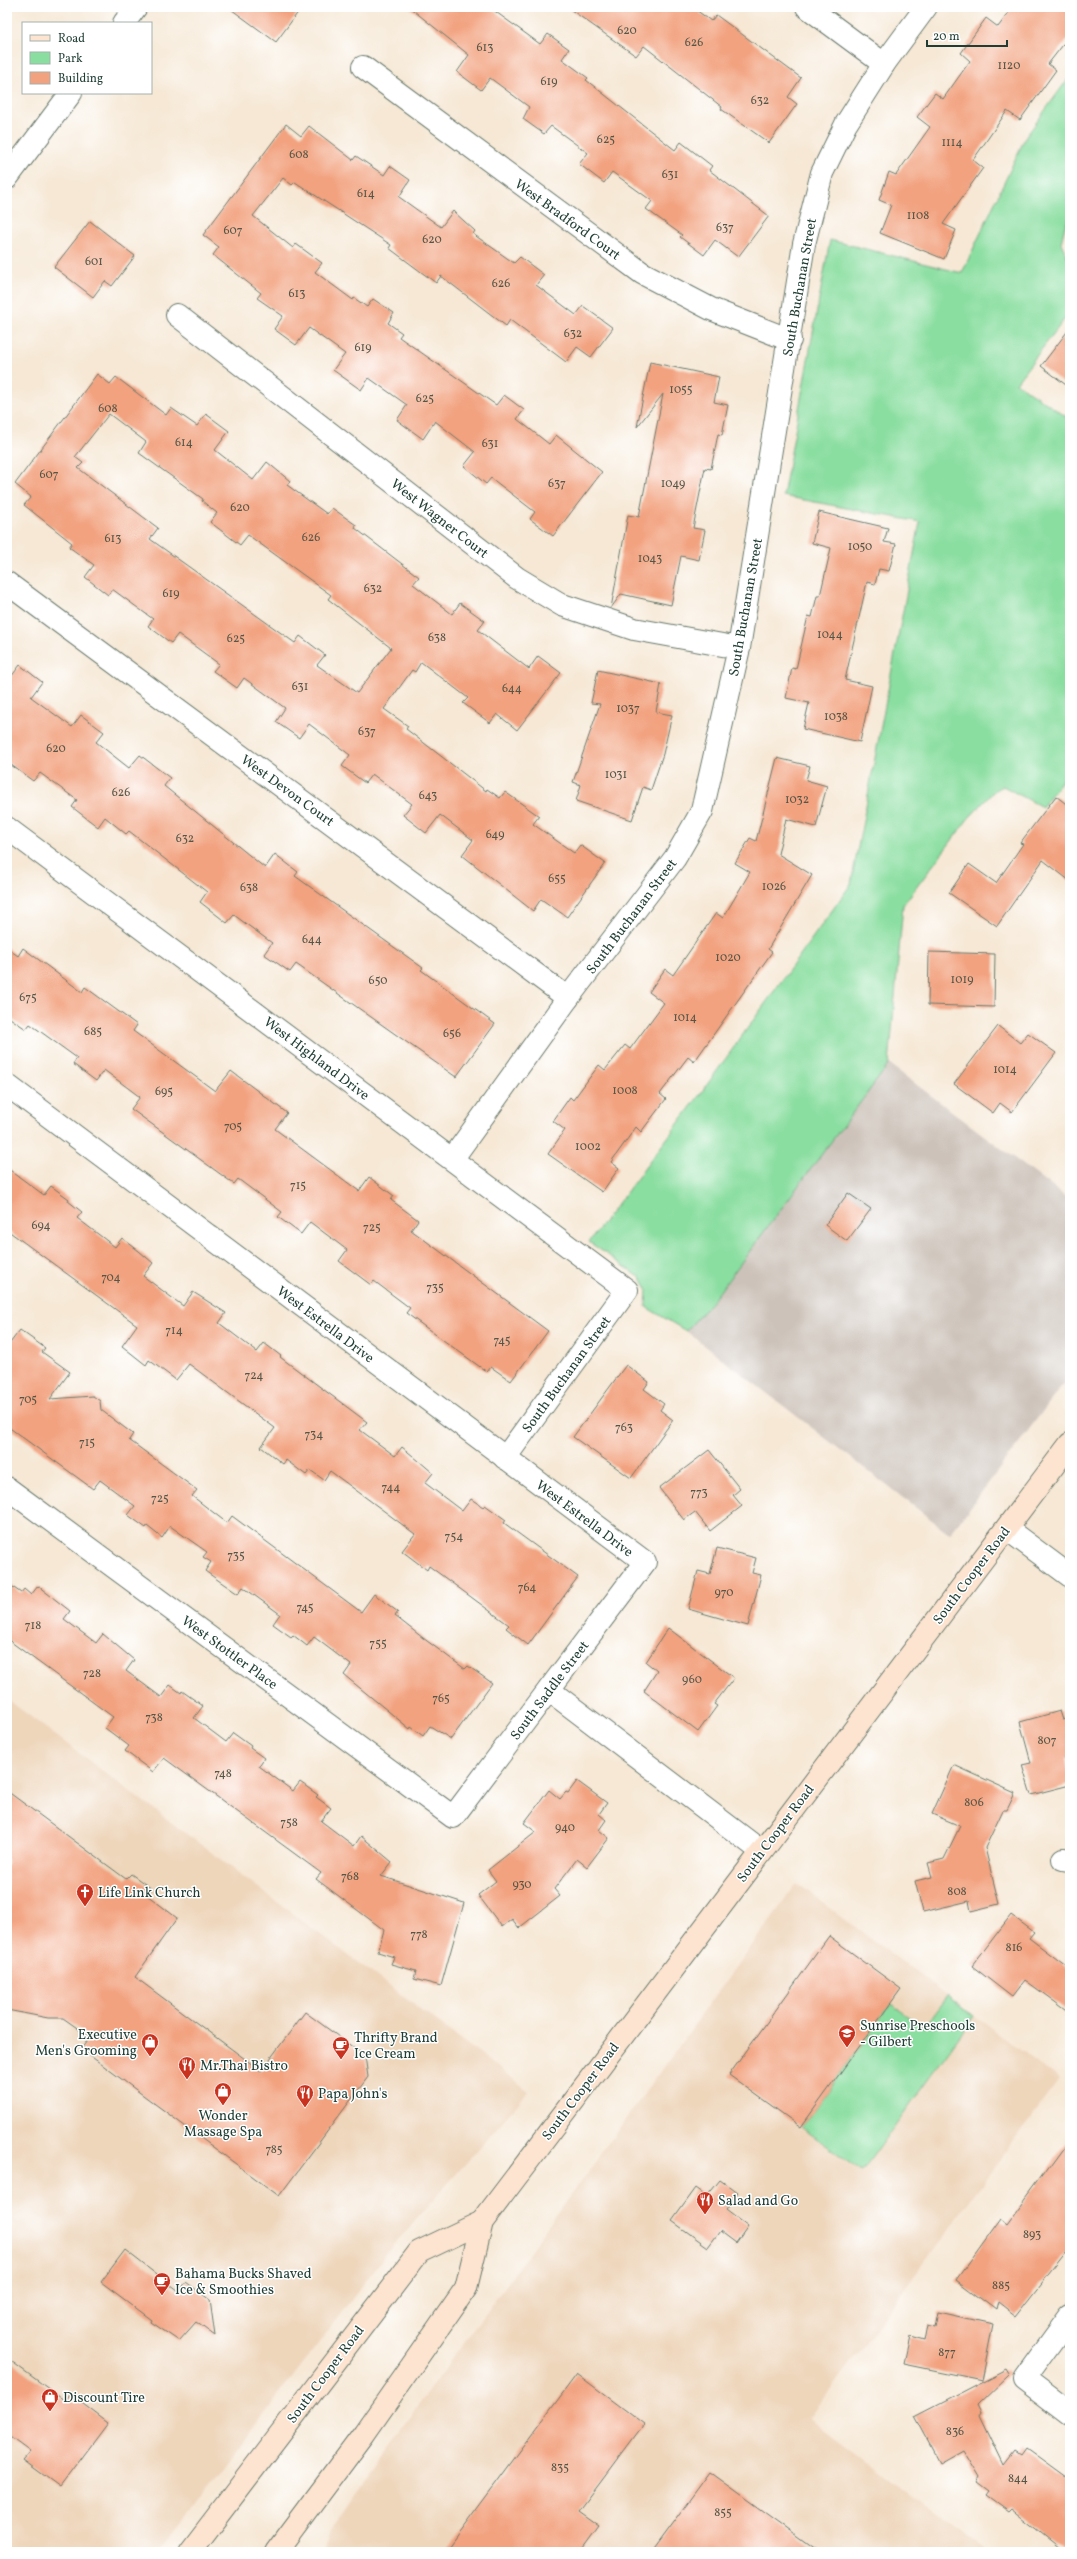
<svg xmlns="http://www.w3.org/2000/svg" width="1077" height="2559" viewBox="0 0 1077 2559" font-family="Vollkorn,serif">
	<style>
		.built { fill: #eed6bb }
		.industrial { fill: #ccc2b9 }
		.green { fill: #8adea0; stroke: #548e6a }
		.building { fill: #f2a27f; fill-rule: evenodd }
		.lines { fill: none; stroke-linecap: round; stroke-linejoin: round }
		.minor-casing { stroke: #6a796c; stroke-width: 24 }
		.tertiary-casing { stroke: #6a796c; stroke-width: 24 }
		.secondary-casing { stroke: #6a796c; stroke-width: 24 }
		.minor { stroke: #fff; stroke-width: 22 }
		.tertiary { stroke: #fff; stroke-width: 22 }
		.secondary { stroke: #fde4d0; stroke-width: 22 }
		.labels { text-anchor: middle; stroke-width: 3; stroke-linejoin: round; paint-order: stroke }
		.number-label { font-size: 12px; fill: #545647 }
		.street-label { font-size: 14px; fill: #1f3d34; stroke: #fff }
		.poi-label { font-size: 14px; fill: #1f3d34; stroke: #fff; text-anchor: start }
	</style>
	<rect width="100%" height="100%" fill="#fff"/>
	<filter id="ink" filterUnits="userSpaceOnUse"><feTurbulence type="fractalNoise" baseFrequency=".025" numOctaves="2"/><feDisplacementMap in="SourceGraphic" scale="8" xChannelSelector="R" yChannelSelector="G"/><feConvolveMatrix kernelMatrix="1 2 1 2 8 2 1 2 1" color-interpolation-filters="sRGB"/></filter>
	<filter id="wash" filterUnits="userSpaceOnUse"><feTurbulence type="fractalNoise" baseFrequency=".012" numOctaves="4" result="noise"/><feDisplacementMap in="SourceGraphic" scale="16" xChannelSelector="R" yChannelSelector="G"/><feGaussianBlur stdDeviation="0.9" result="paint"/><feColorMatrix in="noise" values="0 0 0 0 0 0 0 0 0 0 0 0 0 0 0 0 0 1.4 0 .05"/><feComposite in="paint" operator="in"/></filter>
	<g filter="url(#wash)">
		<rect width="100%" height="100%" fill="#f6e8d5"/>
		<g class="built">
			<path d="M7,1699L529,2091L387,2253L160,2552H7Z"/>
			<path d="M797,1883L1059,2080L809,2419L987,2552H323L347,2503Z"/>
		</g>
		<path class="industrial" d="M889,1064L1070,1200V1375L950,1534L686,1331L714,1299Z"/>
		<g class="green">
			<path d="M1070,76V217L1065,226L1061,243L1070,262V312L1016,383L1070,419V770L1042,807L1003,786L994,791L968,819L903,905L889,1064L714,1299L686,1331L646,1307L647,1289L641,1278L589,1242L696,1100L851,884L920,522L783,496L830,240L962,273L1025,138Z"/>
			<path d="M947,1996L974,2016L862,2171L801,2127L891,2004L924,2027Z"/>
		</g>
		<g id="blocks">
			<g class="building">
				<path d="M228,7H302L276,42Z"/>
				<path d="M409,7H489L540,44L548,34L569,49L562,59L588,78L586,80L675,150L681,142L712,166L709,170L769,216L738,257L715,240L704,255L680,237L682,235L646,209L652,201L612,172L604,183L579,164L588,153L551,126L544,134L523,119L529,107L490,78L481,90L457,72L469,55Z"/>
				<path d="M567,7H692L711,21L716,15L801,78L788,97L797,104L769,143L721,109L722,107L644,46L636,56Z"/>
				<path d="M1013,7H1070V36L1048,64L1056,70L1020,120L1007,111L973,160L983,168L943,224L956,230L944,259L880,233L891,205L879,200L889,172L896,175L930,127L917,117L935,93L943,99L970,61L961,53L986,18L998,27Z"/>
				<path d="M286,124L301,136L309,126L353,160L356,156L384,175L390,166L410,180L399,197L441,227L453,211L475,231L473,234L514,263L520,257L544,275L536,285L576,315L583,306L613,328L591,357L577,347L566,362L510,320L506,326L441,276L436,283L389,248L391,245L295,182L292,185L283,178L253,216L293,248L296,244L322,263L315,272L353,300L354,298L367,307L373,299L394,313L388,323L402,333L399,337L496,405L504,395L524,410L517,419L549,444L556,435L602,472L553,536L530,519L535,512L491,478L486,484L464,466L475,452L435,421L423,439L397,420L407,405L369,378L361,390L333,370L345,354L309,328L296,345L274,329L283,316L257,298L261,293L213,255L219,247L203,235Z"/>
				<path d="M90,221L135,256L112,286L105,281L93,297L54,267Z"/>
				<path d="M1070,328V388L1041,366Z"/>
				<path d="M650,362L719,377L714,402L728,405L722,435L718,434L711,469L705,468L693,528L705,530L699,560L681,556L671,605L621,594L611,608L628,515L639,517L663,394L637,427Z"/>
				<path d="M97,374L110,384L116,377L166,415L171,408L197,426L206,414L229,431L215,450L253,480L267,462L290,481L287,485L327,514L332,508L356,525L355,528L419,577L413,584L452,614L460,603L485,621L478,630L529,669L538,656L561,673L517,730L497,714L490,723L463,703L468,698L421,662L415,672L412,670L384,709L408,726L406,729L486,791L487,789L500,798L505,792L539,816L533,824L574,853L580,845L605,863L567,917L541,899L533,911L462,855L473,840L440,815L426,833L403,815L412,804L372,774L365,783L342,766L350,755L309,724L299,738L276,722L285,708L244,678L237,688L213,671L219,664L178,634L171,643L148,626L153,619L112,589L108,595L85,577L94,565L69,547L72,543L24,505L31,497L15,484ZM109,414L146,442L139,453L203,499L202,501L217,513L210,522L240,545L248,535L331,595L328,599L391,648L357,693L317,665L325,655L300,636L295,643L150,539L158,528L78,468L83,463L75,457Z"/>
				<path d="M819,512L888,528L884,542L896,544L889,571L879,569L875,584L867,582L845,680L872,686L860,742L803,729L809,703L786,698L792,668L796,669L808,616L812,617L817,596H820L831,548L812,543Z"/>
				<path d="M20,665L42,682L31,697L72,727L81,715L104,732L96,742L129,768L140,755L170,778L164,786L265,868L275,854L298,872L295,876L423,968L421,970L495,1024L456,1077L296,964L290,972L264,954L272,943L234,915L227,923L200,902L207,892L129,831L126,834L105,817L98,827L72,807L77,800L40,773L33,781L7,762V680L8,681Z"/>
				<path d="M598,670L661,684L656,712L672,715L663,754L651,790L643,787L632,820L576,801L581,785L573,782L600,704L591,703Z"/>
				<path d="M777,758L810,766L806,780L827,786L816,827L786,819L778,854L812,875L768,949L772,952L694,1062L688,1057L660,1094L666,1099L641,1132L636,1127L611,1162L619,1168L602,1192L548,1154L565,1130L553,1121L570,1097L573,1100L599,1065L605,1070L625,1045L630,1049L664,1003L649,992L665,969L673,975L716,913L723,918L750,872L735,863L750,838L756,841Z"/>
				<path d="M1056,796L1070,807V881L1043,860L997,926L949,893L969,864L996,883L1023,844L1020,843Z"/>
				<path d="M7,948L18,956L23,948L82,992L85,987L137,1025L133,1031L215,1091L231,1071L287,1113L275,1129L359,1191L369,1177L394,1196L391,1200L418,1220L411,1230L548,1331L511,1381L491,1367L487,1372L406,1313L410,1308L374,1281L371,1285L339,1261L347,1250L310,1222L301,1234L278,1217L282,1212L238,1179L234,1184L131,1109L140,1097L104,1070L96,1081L73,1064L77,1058L30,1024L26,1029L7,1016Z"/>
				<path d="M929,952L995,954L994,1007L928,1005Z"/>
				<path d="M998,1026L1020,1043L1028,1033L1056,1053L1012,1112L1000,1103L993,1113L954,1084Z"/>
				<path d="M7,1168L44,1195L51,1186L69,1199L68,1201L82,1212L77,1218L115,1247L122,1238L139,1251L153,1263L143,1276L183,1306L193,1292L226,1313L219,1323L257,1352L264,1343L281,1356L280,1357L367,1422L360,1430L395,1456L402,1447L419,1461L433,1473L425,1483L462,1511L471,1499L483,1507L485,1505L506,1520L504,1523L578,1577L528,1645L506,1628L509,1625L429,1566L427,1570L402,1551L415,1534L330,1471L324,1480L310,1470L306,1475L286,1460L283,1464L261,1447L275,1428L189,1364L176,1380L149,1360L146,1365L122,1346L137,1325L7,1230Z"/>
				<path d="M848,1193L871,1209L847,1241L825,1225Z"/>
				<path d="M20,1330L45,1348L42,1352L70,1372L50,1399L93,1396L100,1401L101,1410L133,1434L129,1440L197,1490L192,1496L227,1523L232,1516L361,1612L374,1594L398,1612L395,1616L423,1638L465,1669L468,1666L492,1683L451,1739L430,1726L423,1736L411,1727L410,1729L344,1675L351,1665L314,1637L307,1646L293,1635L291,1637L273,1624L280,1614L243,1587L238,1594L205,1571L211,1562L203,1557L207,1552L170,1526L162,1538L147,1526L146,1528L128,1515L135,1506L100,1480L93,1489L7,1426V1347Z"/>
				<path d="M626,1365L649,1382L644,1389L664,1404L660,1410L673,1420L631,1478L573,1437Z"/>
				<path d="M709,1450L740,1489L733,1495L742,1506L710,1531L695,1512L684,1520L659,1488Z"/>
				<path d="M717,1548L756,1558L752,1573L761,1575L748,1626L688,1609L698,1571L710,1574Z"/>
				<path d="M7,1583L21,1593L24,1589L31,1595L38,1586L70,1611L64,1619L96,1643L103,1634L134,1660L126,1671L161,1697L170,1685L181,1693L182,1691L203,1706L194,1718L226,1742L233,1733L251,1746L250,1748L264,1758L259,1766L293,1791L300,1782L318,1795L316,1797L331,1808L321,1821L354,1846L361,1836L392,1862L381,1876L464,1903L441,1986L414,1979L416,1971L391,1964L394,1957L378,1952L384,1930L316,1879L321,1873L164,1758L153,1772L125,1751L129,1746L105,1728L113,1717L7,1639Z"/>
				<path d="M668,1628L734,1678L714,1704L717,1706L698,1732L644,1691L657,1671L646,1662Z"/>
				<path d="M1060,1711L1063,1720L1070,1718V1756L1065,1758L1070,1785L1031,1795L1022,1765L1031,1763L1020,1722Z"/>
				<path d="M954,1765L1015,1793L1007,1810H1003L985,1848L999,1904L971,1911L969,1901L923,1912L915,1881L932,1877L928,1863L944,1859L960,1826L932,1814Z"/>
				<path d="M577,1781L607,1803L599,1814L606,1820L599,1830L609,1838L587,1867L577,1859L554,1889L560,1896L519,1928L512,1919L502,1927L478,1895L496,1881L488,1870L536,1832L524,1823L549,1790L560,1799L566,1792L568,1793Z"/>
				<path d="M7,1791L126,1879L131,1874L152,1889L147,1895L177,1918L135,1977L261,2071L305,2012L365,2056L368,2077L279,2196L81,2049L90,2037L63,2018H48L7,2010Z"/>
				<path d="M1011,1915L1034,1932L1029,1938L1070,1969V2013L1025,1980L1012,1997L972,1966Z"/>
				<path d="M829,1936L901,1989L801,2127L729,2075Z"/>
				<path d="M1070,2139V2247L1016,2316L998,2302L996,2310L956,2280L1000,2219L1007,2225Z"/>
				<path d="M720,2180L738,2193L726,2209L748,2226L736,2243L720,2231L708,2247L672,2221L696,2188L707,2196Z"/>
				<path d="M125,2250L179,2292L186,2282L210,2300L215,2336L196,2322L179,2341L151,2322L152,2320L101,2282Z"/>
				<path d="M938,2312L993,2324L982,2380L904,2364L910,2337L924,2341L927,2325L935,2327Z"/>
				<path d="M7,2358L65,2401L70,2394L108,2423L60,2487L23,2460L30,2452L7,2435Z"/>
				<path d="M1006,2369L1009,2374L978,2404L982,2412L980,2415L1004,2465L1015,2451L1021,2455L1026,2448L1070,2480V2552H1065L1011,2509L1008,2512L986,2496L989,2492L977,2483L980,2478L963,2450L940,2463L915,2416Z"/>
				<path d="M577,2374L644,2424L579,2511L600,2526L581,2552H445Z"/>
				<path d="M710,2472L820,2552H651Z"/>
			</g>
		</g>
	</g>
	<g filter="url(#ink)">
		<use href="#blocks" fill-opacity="0" stroke="#6a796c" stroke-width="1"/>
		<g class="lines">
			<g class="minor-casing">
				<g id="minor">
					<path d="M807,7L884,64"/>
					<path d="M124,23L136,7"/>
					<path d="M363,67L642,273L711,309L790,340"/>
					<path d="M7,178L71,93"/>
					<path d="M177,315L517,578L562,605L634,629L739,648"/>
					<path d="M7,583L568,998"/>
					<path d="M7,828L627,1290L505,1458"/>
					<path d="M7,1085L645,1562L453,1817L7,1488"/>
					<path d="M453,1158L568,998L675,858L702,811L739,648L804,244L822,173L846,124L884,64L926,7"/>
					<path d="M549,1690L761,1851"/>
					<path d="M1063,1859L1070,1860"/>
					<path d="M1070,2316L1024,2379L1070,2414"/>
				</g>
			</g>
			<g class="tertiary-casing">
				<path id="tertiary" d="M1007,1529L1070,1576"/>
			</g>
			<g class="secondary-casing">
				<g id="secondary">
					<path d="M190,2552L419,2252L482,2222"/>
					<path d="M276,2552L364,2434L466,2288L482,2222L1070,1444"/>
				</g>
			</g>
			<use href="#minor" class="minor"/>
			<use href="#tertiary" class="tertiary"/>
			<use href="#secondary" class="secondary"/>
		</g>
	</g>
	<defs>
		<g id="church-pin" transform="scale(0.9)"><path d="M0 17L-7.5 6A9.5 9.5 0 1 1 7.5 6Z" fill="#c8321e" stroke="#fff"/><path d="M-1.2-6h2.4v3.5h3.3v2.4h-3.3V6h-2.4V-.1h-3.3v-2.4h3.3Z" fill="#fff"/></g>
		<g id="school-pin" transform="scale(0.9)"><path d="M0 17L-7.5 6A9.5 9.5 0 1 1 7.5 6Z" fill="#c8321e" stroke="#fff"/><path d="M0-5L7-2L0 1L-7-2ZM-4 1L0 2.5L4 1V4Q0 6-4 4Z" fill="#fff"/></g>
		<g id="shop-pin" transform="scale(0.9)"><path d="M0 17L-7.5 6A9.5 9.5 0 1 1 7.5 6Z" fill="#c8321e" stroke="#fff"/><path d="M-5-2.5h2.3a2.7 3.5 0 0 1 5.4 0H5L5.5 6h-11ZM-1.5-2.5h3a1.5 2.3 0 0 0-3 0Z" fill="#fff"/></g>
		<g id="cafe-pin" transform="scale(0.9)"><path d="M0 17L-7.5 6A9.5 9.5 0 1 1 7.5 6Z" fill="#c8321e" stroke="#fff"/><path d="M-5.5-4.5H6V0H3Q3 3.5 0 3.5H-2.5Q-5.5 3.5-5.5 0ZM3-3.2v2h1.7v-2ZM-6 4.5H4V6H-6Z" fill="#fff"/></g>
		<g id="restaurant-pin" transform="scale(0.9)"><path d="M0 17L-7.5 6A9.5 9.5 0 1 1 7.5 6Z" fill="#c8321e" stroke="#fff"/><path d="M-5-6h1v4h1v-4h1v4h1v-4h1v5L-1.5 .5V6h-2V.5L-5-1ZM5-6V6H3V1.5H1.5Q1.5-4 5-6Z" fill="#fff"/></g>
	</defs>
	<g fill-rule="evenodd">
		<use href="#church-pin" x="85" y="1892"/>
		<use href="#school-pin" x="847" y="2033"/>
		<use href="#shop-pin" x="150" y="2042"/>
		<use href="#cafe-pin" x="341" y="2045"/>
		<use href="#restaurant-pin" x="187" y="2065"/>
		<use href="#shop-pin" x="223" y="2091"/>
		<use href="#restaurant-pin" x="305" y="2093"/>
		<use href="#restaurant-pin" x="705" y="2200"/>
		<use href="#cafe-pin" x="162" y="2281"/>
		<use href="#shop-pin" x="50" y="2397"/>
	</g>
	<g class="labels">
		<g class="number-label">
			<text x="627" y="34">620</text>
			<text x="694" y="46">626</text>
			<text x="485" y="51">613</text>
			<text x="1009" y="69">1120</text>
			<text x="549" y="85">619</text>
			<text x="760" y="104">632</text>
			<text x="606" y="143">625</text>
			<text x="952" y="146">1114</text>
			<text x="299" y="158">608</text>
			<text x="670" y="178">631</text>
			<text x="366" y="197">614</text>
			<text x="918" y="219">1108</text>
			<text x="725" y="231">637</text>
			<text x="233" y="234">607</text>
			<text x="432" y="243">620</text>
			<text x="94" y="265">601</text>
			<text x="501" y="287">626</text>
			<text x="297" y="297">613</text>
			<text x="573" y="337">632</text>
			<text x="363" y="351">619</text>
			<text x="681" y="393">1055</text>
			<text x="425" y="402">625</text>
			<text x="108" y="412">608</text>
			<text x="184" y="446">614</text>
			<text x="490" y="447">631</text>
			<text x="49" y="478">607</text>
			<text x="557" y="487">637</text>
			<text x="673" y="487">1049</text>
			<text x="240" y="511">620</text>
			<text x="311" y="541">626</text>
			<text x="113" y="542">613</text>
			<text x="860" y="550">1050</text>
			<text x="650" y="562">1043</text>
			<text x="373" y="592">632</text>
			<text x="171" y="597">619</text>
			<text x="830" y="638">1044</text>
			<text x="437" y="641">638</text>
			<text x="236" y="642">625</text>
			<text x="300" y="690">631</text>
			<text x="512" y="692">644</text>
			<text x="628" y="712">1037</text>
			<text x="836" y="720">1038</text>
			<text x="367" y="735">637</text>
			<text x="56" y="752">620</text>
			<text x="616" y="778">1031</text>
			<text x="121" y="796">626</text>
			<text x="428" y="799">643</text>
			<text x="797" y="803">1032</text>
			<text x="495" y="838">649</text>
			<text x="185" y="842">632</text>
			<text x="557" y="882">655</text>
			<text x="774" y="890">1026</text>
			<text x="249" y="891">638</text>
			<text x="312" y="943">644</text>
			<text x="728" y="961">1020</text>
			<text x="962" y="983">1019</text>
			<text x="378" y="984">650</text>
			<text x="28" y="1001">675</text>
			<text x="685" y="1021">1014</text>
			<text x="93" y="1035">685</text>
			<text x="452" y="1037">656</text>
			<text x="1005" y="1073">1014</text>
			<text x="625" y="1094">1008</text>
			<text x="164" y="1095">695</text>
			<text x="233" y="1130">705</text>
			<text x="588" y="1150">1002</text>
			<text x="298" y="1189">715</text>
			<text x="41" y="1229">694</text>
			<text x="372" y="1231">725</text>
			<text x="111" y="1281">704</text>
			<text x="435" y="1291">735</text>
			<text x="174" y="1334">714</text>
			<text x="502" y="1344">745</text>
			<text x="254" y="1379">724</text>
			<text x="28" y="1403">705</text>
			<text x="624" y="1431">763</text>
			<text x="314" y="1438">734</text>
			<text x="87" y="1446">715</text>
			<text x="391" y="1491">744</text>
			<text x="699" y="1496">773</text>
			<text x="160" y="1502">725</text>
			<text x="454" y="1540">754</text>
			<text x="236" y="1559">735</text>
			<text x="527" y="1591">764</text>
			<text x="724" y="1596">970</text>
			<text x="305" y="1611">745</text>
			<text x="33" y="1629">718</text>
			<text x="378" y="1647">755</text>
			<text x="92" y="1677">728</text>
			<text x="692" y="1683">960</text>
			<text x="441" y="1702">765</text>
			<text x="154" y="1721">738</text>
			<text x="1047" y="1744">807</text>
			<text x="223" y="1777">748</text>
			<text x="974" y="1806">806</text>
			<text x="289" y="1826">758</text>
			<text x="565" y="1831">940</text>
			<text x="350" y="1880">768</text>
			<text x="522" y="1888">930</text>
			<text x="957" y="1895">808</text>
			<text x="419" y="1938">778</text>
			<text x="1014" y="1951">816</text>
			<text x="274" y="2153">785</text>
			<text x="1032" y="2238">893</text>
			<text x="1001" y="2289">885</text>
			<text x="947" y="2356">877</text>
			<text x="955" y="2435">836</text>
			<text x="560" y="2471">835</text>
			<text x="1018" y="2482">844</text>
			<text x="723" y="2516">855</text>
		</g>
		<g class="street-label">
			<text transform="translate(568 219) rotate(36)" y="5">West Bradford Court</text>
			<text transform="translate(799 287) rotate(-80)" y="5">South Buchanan Street</text>
			<text transform="translate(440 518) rotate(38)" y="5">West Wagner Court</text>
			<text transform="translate(745 607) rotate(-80)" y="5">South Buchanan Street</text>
			<text transform="translate(288 790) rotate(36)" y="5">West Devon Court</text>
			<text transform="translate(631 916) rotate(-53)" y="5">South Buchanan Street</text>
			<text transform="translate(317 1058) rotate(37)" y="5">West Highland Drive</text>
			<text transform="translate(326 1324) rotate(37)" y="5">West Estrella Drive</text>
			<text transform="translate(566 1374) rotate(-54)" y="5">South Buchanan Street</text>
			<text transform="translate(585 1518) rotate(37)" y="5">West Estrella Drive</text>
			<text transform="translate(971 1575) rotate(-53)" y="5">South Cooper Road</text>
			<text transform="translate(230 1652) rotate(36)" y="5">West Stottler Place</text>
			<text transform="translate(549 1690) rotate(-53)" y="5">South Saddle Street</text>
			<text transform="translate(775 1833) rotate(-53)" y="5">South Cooper Road</text>
			<text transform="translate(580 2091) rotate(-53)" y="5">South Cooper Road</text>
			<text transform="translate(325 2374) rotate(-53)" y="5">South Cooper Road</text>
		</g>
		<g class="poi-label">
			<text x="98" y="1897">Life Link Church</text>
			<text x="860" y="2030">Sunrise Preschools<tspan x="860" dy="16">- Gilbert</tspan></text>
			<text x="137" y="2039" text-anchor="end">Executive<tspan x="137" dy="16">Men's Grooming</tspan></text>
			<text x="354" y="2042">Thrifty Brand<tspan x="354" dy="16">Ice Cream</tspan></text>
			<text x="200" y="2070">Mr.Thai Bistro</text>
			<text x="318" y="2098">Papa John's</text>
			<text x="223" y="2120" text-anchor="middle">Wonder<tspan x="223" dy="16">Massage Spa</tspan></text>
			<text x="718" y="2205">Salad and Go</text>
			<text x="175" y="2278">Bahama Bucks Shaved<tspan x="175" dy="16">Ice &amp; Smoothies</tspan></text>
			<text x="63" y="2402">Discount Tire</text>
		</g>
	</g>
	<rect width="1077" height="2559" fill="none" stroke="#fff" stroke-width="24"/>
	<rect x="22" y="22" width="130" height="72" fill="#ffffff" stroke="#a5b1ae"/>
	<rect x="30" y="35" width="20" height="6" fill="#fde4d0" stroke="#a5b1ae"/>
	<text x="58" y="42" font-size="12" fill="#1f3d34">Road</text>
	<rect x="30" y="52" width="20" height="12" fill="#8adea0" stroke="#a5b1ae"/>
	<text x="58" y="62" font-size="12" fill="#1f3d34">Park</text>
	<rect x="30" y="72" width="20" height="12" fill="#f2a27f" stroke="#a5b1ae"/>
	<text x="58" y="82" font-size="12" fill="#1f3d34">Building</text>
	<path d="M927 40v6h80v-6" fill="none" stroke="#1f3d34" stroke-width="2"/>
	<text x="933" y="40" font-size="12" fill="#1f3d34" stroke="#ffffff" stroke-width="3" paint-order="stroke">20 m</text>
</svg>
